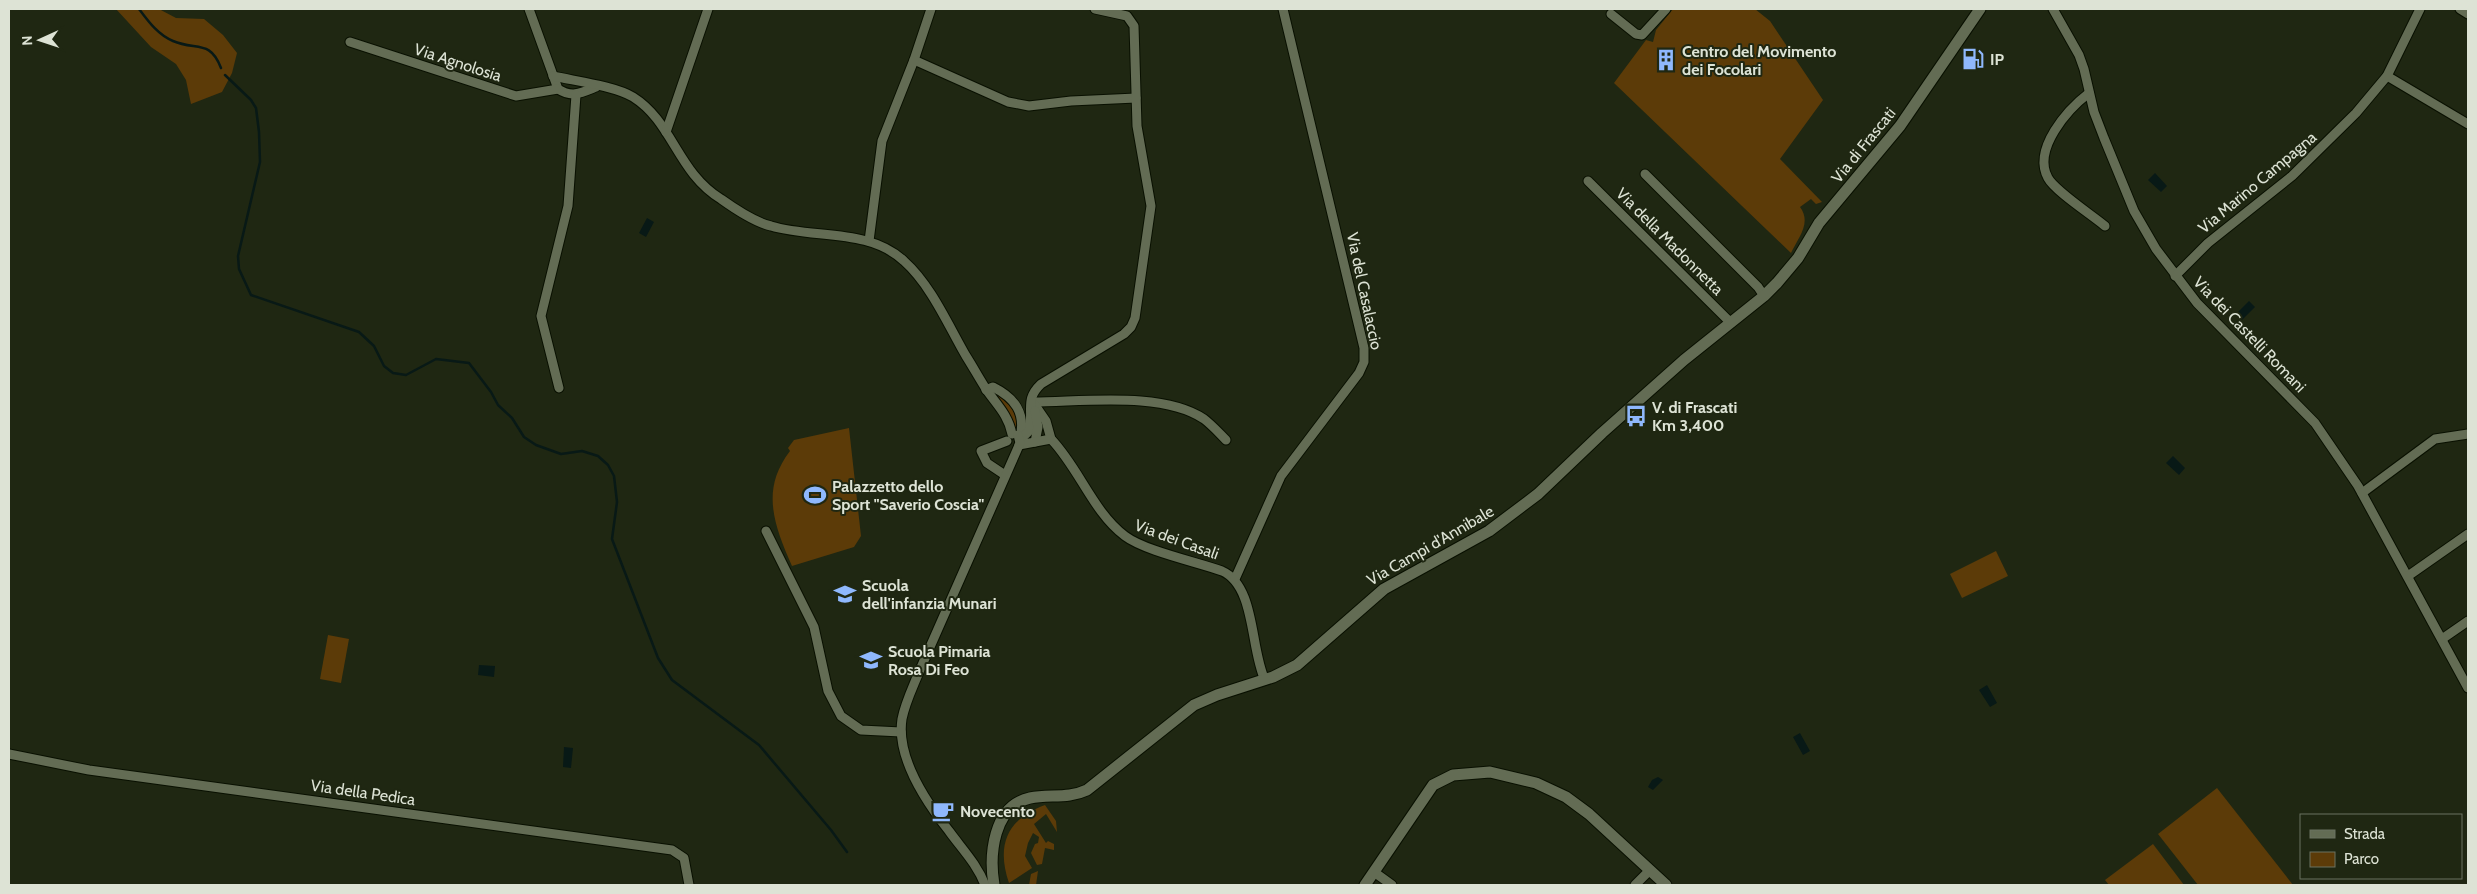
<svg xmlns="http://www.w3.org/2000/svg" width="2477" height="894" viewBox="0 0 2477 894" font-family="Cabin,sans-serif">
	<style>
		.green { fill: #5c3b08 }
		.water { fill: #081916 }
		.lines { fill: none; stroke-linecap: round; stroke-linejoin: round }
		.stream { stroke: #081916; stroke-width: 2.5 }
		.street-casing { stroke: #091000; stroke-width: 11 }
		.secondary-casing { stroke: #091000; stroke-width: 13 }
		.street { stroke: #636c54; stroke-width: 9 }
		.secondary { stroke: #636c54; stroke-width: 11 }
		.labels { text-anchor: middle; stroke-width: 4; stroke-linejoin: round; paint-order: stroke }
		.poi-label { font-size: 16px; font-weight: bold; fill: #dde3d5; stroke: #1f2712; text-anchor: start }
		.street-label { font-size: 16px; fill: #dde3d5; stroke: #1f2712 }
	</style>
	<rect width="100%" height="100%" fill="#1f2712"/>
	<g class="green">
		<path d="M116,9H159L176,18L204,19L223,35L237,53L232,73L222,92L191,104L186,80L176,64L151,47Z"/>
		<path d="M1673,9H1755L1770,21L1823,100L1780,159L1822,202L1816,204L1811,199L1800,207C1812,223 1798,238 1791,253L1614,83L1646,40L1653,42L1656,30Z"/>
		<path d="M991,390L1011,405L1019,415L1018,430L1015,429C1012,413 1001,402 991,390Z"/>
		<path d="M849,428L861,536L854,547L792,566C773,523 761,489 790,451L788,448L794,440Z"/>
		<path d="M1996,551L2008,576L1962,598L1950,574Z"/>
		<path d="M328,635L349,639L341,683L320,679Z"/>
		<path d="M2217,788L2293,885H2198L2158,834Z"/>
		<path d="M1045,805L1056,821L1057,832L1046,814L1034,824L1046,843L1048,841L1054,844V850L1045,848L1042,864L1037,865L1031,853L1035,844L1038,843L1039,837L1033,833L1028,843L1025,856L1032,868L1009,883C996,845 1007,819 1045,805Z"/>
		<path d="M2153,844L2184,885H2109L2105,880Z"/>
		<path d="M1038,871L1036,885H1029L1031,874Z"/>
	</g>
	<g class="water">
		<path d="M2155,173L2167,186L2161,192L2148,180Z"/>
		<path d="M647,218L654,222L646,237L639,233Z"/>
		<path d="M2249,301L2255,307L2242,320L2236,314Z"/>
		<path d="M2173,456L2185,468L2179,475L2166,463Z"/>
		<path d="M479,665L495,666L494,677L478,675Z"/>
		<path d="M1987,685L1997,703L1990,707L1979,690Z"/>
		<path d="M1800,733L1810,751L1803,755L1793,737Z"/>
		<path d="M564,747L573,748L571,768L563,767Z"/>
		<path d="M1658,777L1663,780L1653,790L1648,787L1652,780Z"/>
	</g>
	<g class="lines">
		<g class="stream">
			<path d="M139,9C148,21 158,35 173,41C196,51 210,39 221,68"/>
			<path d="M225,75L251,100L256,108L259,132L260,162L238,256L239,269L251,295L359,332L374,346L384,366L393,373L406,375L436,359L469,363L491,392L498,405L512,418L524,437L536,445L561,454L582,451L598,456L608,465L614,476L617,502L612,539L658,658L672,680L759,745L831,830L847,852"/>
		</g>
		<g class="street-casing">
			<g id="street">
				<path d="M529,9L558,89C572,98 581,93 596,87"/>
				<path d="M2053,9L2079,55L2084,69L2094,112L2104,138L2134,211L2156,249L2197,303L2315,423L2358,486L2468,688"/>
				<path d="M2460,9L2468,14"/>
				<path d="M1611,14L1636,34L1642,35L1666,9"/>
				<path d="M350,42L516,96L558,89"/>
				<path d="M914,60L1008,102L1029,106L1071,101L1136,98"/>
				<path d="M553,76C575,81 615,86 633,97C673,122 677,172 721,199C735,209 754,222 771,226C814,239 869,228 904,261C931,285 948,325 966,356C973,367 979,378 986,389C996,404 1008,414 1012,434"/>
				<path d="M2387,76L2468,124"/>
				<path d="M2089,93C2068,109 2032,149 2048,178C2055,191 2092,215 2105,226"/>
				<path d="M666,132L708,9"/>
				<path d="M1645,174L1758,287L1764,296"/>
				<path d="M1588,181L1731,323"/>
				<path d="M869,241L882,141L914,60L931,9"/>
				<path d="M2175,276L2208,243L2292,176L2356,113L2387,76L2420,9"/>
				<path d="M559,388L541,316L568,206L576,95"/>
				<path d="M986,390L993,387C1015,398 1026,413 1020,438"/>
				<path d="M1033,402C1082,402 1163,391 1204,419C1212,425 1219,433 1226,440"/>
				<path d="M1035,405L1046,421L1051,439"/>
				<path d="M1020,440L1029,431C1034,410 1024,400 1041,384L1124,334L1131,327L1135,318L1151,206L1137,126L1134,26L1127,16L1095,9"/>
				<path d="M1035,442L1038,427L1035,411"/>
				<path d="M1019,445L1051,439C1079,468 1093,512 1125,536C1145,551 1197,562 1222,571C1256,586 1250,649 1265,680"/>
				<path d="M1005,475L987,463L981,451L1007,441"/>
				<path d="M2362,493L2435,439L2468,434"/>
				<path d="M766,531L814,627L828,691L841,716L861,730L901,732"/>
				<path d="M2408,576L2468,534"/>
				<path d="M1235,579L1281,476L1359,373L1364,362V348L1283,9"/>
				<path d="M2442,639L2468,621"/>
				<path d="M9,754L89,770L672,850L684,858L689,885"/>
				<path d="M1374,872L1392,885"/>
				<path d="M985,885C977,864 962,849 949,831C926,802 896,758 902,719C905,703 913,687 919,672L1020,443L1018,435"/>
				<path d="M1635,885L1650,870"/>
			</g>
		</g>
		<g class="secondary-casing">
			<g id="secondary">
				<path d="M994,885C989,855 993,806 1030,798C1049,794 1068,799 1087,790L1194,705L1217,695L1273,677L1297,665L1384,589L1489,531L1538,494L1602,433L1684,360L1764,296L1777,283L1798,258L1819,223L1900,126L1980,9"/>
				<path d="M1365,885L1433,785L1453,775L1490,772L1536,783L1566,797L1589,814L1666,885"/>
			</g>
		</g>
		<use href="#street" class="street"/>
		<use href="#secondary" class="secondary"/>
	</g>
	<defs>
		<g id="fuel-bare" transform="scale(1.725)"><path d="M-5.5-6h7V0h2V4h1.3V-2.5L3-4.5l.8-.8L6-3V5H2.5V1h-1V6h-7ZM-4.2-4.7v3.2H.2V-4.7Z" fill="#8fb8fd" stroke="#1f2712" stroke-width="2.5" paint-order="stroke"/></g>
		<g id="building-bare" transform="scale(1.725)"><path d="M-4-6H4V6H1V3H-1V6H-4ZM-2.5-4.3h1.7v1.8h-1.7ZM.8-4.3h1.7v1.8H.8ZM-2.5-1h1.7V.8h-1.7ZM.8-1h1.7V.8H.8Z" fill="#8fb8fd" stroke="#1f2712" stroke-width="2.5" paint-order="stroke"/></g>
		<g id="bus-bare" transform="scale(1.725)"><path d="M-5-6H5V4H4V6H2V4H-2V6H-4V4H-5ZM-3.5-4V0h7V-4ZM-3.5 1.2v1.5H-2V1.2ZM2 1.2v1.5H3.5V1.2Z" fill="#8fb8fd" stroke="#1f2712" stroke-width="2.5" paint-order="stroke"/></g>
		<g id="stadium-bare" transform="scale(1.725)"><path d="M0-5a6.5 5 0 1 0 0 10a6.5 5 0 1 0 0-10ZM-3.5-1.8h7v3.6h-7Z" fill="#8fb8fd" stroke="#1f2712" stroke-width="2.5" paint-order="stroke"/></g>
		<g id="school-bare" transform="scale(1.725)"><path d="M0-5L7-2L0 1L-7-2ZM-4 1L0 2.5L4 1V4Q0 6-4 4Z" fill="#8fb8fd" stroke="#1f2712" stroke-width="2.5" paint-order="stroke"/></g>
		<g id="cafe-bare" transform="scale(1.725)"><path d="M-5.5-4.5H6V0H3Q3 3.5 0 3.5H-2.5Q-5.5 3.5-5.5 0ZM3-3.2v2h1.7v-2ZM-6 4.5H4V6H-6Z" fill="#8fb8fd" stroke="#1f2712" stroke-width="2.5" paint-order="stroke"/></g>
	</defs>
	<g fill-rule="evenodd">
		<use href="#fuel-bare" x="1973" y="59"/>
		<use href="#building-bare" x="1666" y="60"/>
		<use href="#bus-bare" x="1636" y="416"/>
		<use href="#stadium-bare" x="815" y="495"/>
		<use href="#school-bare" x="845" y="594"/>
		<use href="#school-bare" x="871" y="660"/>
		<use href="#cafe-bare" x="943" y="811"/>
	</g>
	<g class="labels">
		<g class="poi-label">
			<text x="1682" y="57">Centro del Movimento<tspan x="1682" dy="18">dei Focolari</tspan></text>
			<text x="1990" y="65">IP</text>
			<text x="1652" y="413">V. di Frascati<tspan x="1652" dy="18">Km 3,400</tspan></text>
			<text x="832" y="492">Palazzetto dello<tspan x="832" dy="18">Sport "Saverio Coscia"</tspan></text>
			<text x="862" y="591">Scuola<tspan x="862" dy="18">dell'infanzia Munari</tspan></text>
			<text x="888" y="657">Scuola Pimaria<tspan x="888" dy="18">Rosa Di Feo</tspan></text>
			<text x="960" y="817">Novecento</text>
		</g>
		<g class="street-label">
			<text transform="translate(458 62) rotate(18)" y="6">Via Agnolosia</text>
			<text transform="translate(1863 145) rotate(-51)" y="6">Via di Frascati</text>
			<text transform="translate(2257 182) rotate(-40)" y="6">Via Marino Campagna</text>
			<text transform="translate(1670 241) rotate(45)" y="6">Via della Madonnetta</text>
			<text transform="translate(1365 291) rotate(78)" y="6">Via del Casalaccio</text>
			<text transform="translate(2250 334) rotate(46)" y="6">Via dei Castelli Romani</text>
			<text transform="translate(1177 539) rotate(20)" y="6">Via dei Casali</text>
			<text transform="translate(1430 545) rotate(-30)" y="6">Via Campi d'Annibale</text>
			<text transform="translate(363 792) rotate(8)" y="6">Via della Pedica</text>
		</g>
	</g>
	<rect width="2477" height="894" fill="none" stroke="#dde3d5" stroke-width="20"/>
	<rect x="2300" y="814" width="162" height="65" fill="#1f2712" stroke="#6b7260"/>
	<rect x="2310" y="830" width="25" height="8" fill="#636c54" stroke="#6b7260"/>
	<text x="2344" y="839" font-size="15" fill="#dde3d5">Strada</text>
	<rect x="2310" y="852" width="25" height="15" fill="#5c3b08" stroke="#6b7260"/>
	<text x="2344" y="864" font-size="15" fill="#dde3d5">Parco</text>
	<g transform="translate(40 40) rotate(267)" stroke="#1f2712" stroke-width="4" paint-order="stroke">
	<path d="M0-4L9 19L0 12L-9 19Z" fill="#dde3d5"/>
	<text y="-8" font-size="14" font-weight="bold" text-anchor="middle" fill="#dde3d5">N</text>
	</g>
</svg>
